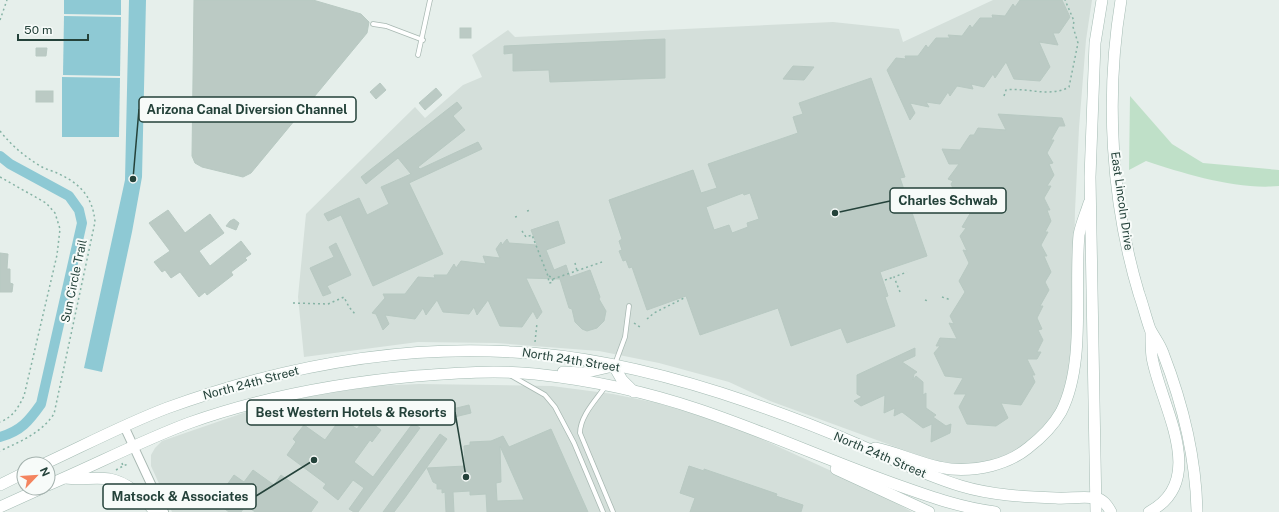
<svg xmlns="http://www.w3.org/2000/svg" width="1279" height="512" viewBox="0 0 1279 512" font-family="'Public Sans',sans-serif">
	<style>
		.built { fill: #d4dfda }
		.green { fill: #bfe0c8 }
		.water { fill: #8ec9d4 }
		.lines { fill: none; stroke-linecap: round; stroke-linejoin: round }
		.canal { stroke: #8ec9d4; stroke-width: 10 }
		.building { fill: #bbcac4; stroke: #b8c9c2; fill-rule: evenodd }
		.service-casing { stroke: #a8b8b2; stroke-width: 5.5 }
		.minor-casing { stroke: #a8b8b2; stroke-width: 10 }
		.secondary-casing { stroke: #a4bbb3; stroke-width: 12 }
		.path { stroke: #86b3a5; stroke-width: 1.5; stroke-dasharray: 2 3; stroke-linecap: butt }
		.service { stroke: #fff; stroke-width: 4 }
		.minor { stroke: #fff; stroke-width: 8 }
		.secondary { stroke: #fff; stroke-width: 11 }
		.labels { text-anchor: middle; stroke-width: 4; stroke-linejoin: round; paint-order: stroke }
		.street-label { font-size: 12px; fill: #24423a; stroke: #f7fbf9 }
		.leader { fill: none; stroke: #24423a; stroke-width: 1.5 }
		.callout-dot { fill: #24423a; stroke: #f7fbf9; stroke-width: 1.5 }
		.callout { fill: #f7fbf9; stroke: #24423a; stroke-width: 1.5 }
		.callout-label { font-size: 13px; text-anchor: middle; font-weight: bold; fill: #24423a }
	</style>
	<rect width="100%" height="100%" fill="#e6efeb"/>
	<g class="built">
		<path d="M993,0H1092L1086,40L1079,128L1075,211L1072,359L1068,383L1058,409L1047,426L1026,445L1005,457L980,464L955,465L934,461L770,401L729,382L659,363L599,351L496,343L418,342L304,357L298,297L306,214L415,107L425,118L463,85L482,77L472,55L508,30L515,37L833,22L899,29L903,42Z"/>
		<path d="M419,384L552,386L613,394L657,403L713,420L755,436L873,490L912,512H172L151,466V455L155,448L162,441L246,412L286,401L331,393L374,386Z"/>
	</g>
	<path class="green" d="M1130,96L1172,144L1203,163L1279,170V186C1237,190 1185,174 1146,161L1129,170Z"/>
	<g class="water">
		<path d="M64,0H121V15L64,14Z"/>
		<path d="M129,0H146L142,177L132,232L102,372L84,368L125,180Z"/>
		<path d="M64,16L121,17L120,76L63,75Z"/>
		<path d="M62,77L120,78L119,137H62Z"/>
	</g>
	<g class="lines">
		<path class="canal" d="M0,156L10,164L69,196L79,210L82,223L41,404C29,421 21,431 0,437"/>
	</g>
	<g class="building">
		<path d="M194,0H313L361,14L369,22L367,33L251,173L243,177L202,167L195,163L192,156Z"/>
		<path d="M1020,0H1062L1070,17L1059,33H1053L1058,45L1039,42L1050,67L1040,81L1014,79L1006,62L995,78L993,74L984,87L971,84L973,89L957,86L950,96L948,92L940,104L926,102L929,107L910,103L915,113L910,120L887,70L896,58L906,59L905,56H918L926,45L928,48L936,38H950L948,35L962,36L970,25L972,28L980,18H993L992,15L1005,16L1013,4L1015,7Z"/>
		<rect x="460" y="28" width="11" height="10"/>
		<path d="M665,39V78L550,82L549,70L513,71V53L504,54V46Z"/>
		<path d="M36,48H47L46,56H36Z"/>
		<path d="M793,66L814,67L804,80L783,79Z"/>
		<path d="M871,78L905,177L900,178L927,256L880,272L888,296L885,297L895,326L847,343L841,328L791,346L778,308L700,335L686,296L647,310L632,267L629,268L626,260L623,261L619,251L622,250L619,241L622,239L609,200L693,170L701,193L717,188L708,164L798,133L793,117L803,114L799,103ZM743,193L744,195L750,193L759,219L747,223L748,227L732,233L729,225L714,230L706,207Z"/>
		<path d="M380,83L386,90L376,99L370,92Z"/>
		<path d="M436,88L442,95L425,110L419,103Z"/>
		<rect x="36" y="91" width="17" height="11"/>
		<path d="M457,102L462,108L453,116L465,130L418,167L420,169L478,142L482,149L409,183L443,254L373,286L341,215L328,221L324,214L359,198L367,215L389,204L381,187L411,174L398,158L366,184L361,177Z"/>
		<path d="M998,114L1062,118L1065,126H1059L1051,140H1054L1047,153L1053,163L1049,164L1054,175L1047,186H1051L1044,198L1050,210H1047L1051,221L1045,232H1048L1041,245L1047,256H1044L1051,272L1045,282L1049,290L1040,306H1043L1037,318L1042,329L1038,330L1043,340L1037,352H1041L1037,359H1027L1035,375H1032L1035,382L1021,405L1001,403L1008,418L996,426L967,424L959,407L966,394H954L963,378L945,376L934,353L940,346H936L940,338L957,339L949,323L954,324L950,316L965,292L959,281L969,263L963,250L967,251L960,236L966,228L962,227L971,212L963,211L951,184L953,181L948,179L959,164H949L942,149L960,150L970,135H974L978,128L1006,130Z"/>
		<path d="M168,210L185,233L210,214L224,233L199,251L210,266L241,241L251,254L245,258L247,260L231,272L233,275L207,295L205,292L199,297L180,272L171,278L165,270L162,272L154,262L170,251L149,223Z"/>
		<path d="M234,219L239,223L236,230L226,226L230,221Z"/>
		<path d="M558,221L565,243L546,250L554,270L566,265L570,277L590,270L600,297L599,299L606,311L604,321L597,328L587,331L582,329L575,322L572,309L569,308L560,279L526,278L542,312L537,319L533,311L522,327L500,326L488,300L477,315L474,307L469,314L443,312L437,300L426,315L423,308L415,319L385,315L389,324L383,330L376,314L372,313L385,298L383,294H405L418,277L435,278L434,275H447L454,264L456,268L461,261L486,264L483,256L500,258L496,249L501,242L502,245L507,239L509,243L537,245L531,230Z"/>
		<path d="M336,243L351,275L327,286L331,293L323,296L310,268L334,257L329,247Z"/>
		<path d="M0,253L8,254L7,269H10V283L13,284L12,292H0Z"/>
		<path d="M915,348V356L902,362L917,372L914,374L913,380L916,376L923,382V395L926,393V408L936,415L933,417L946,426L951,424L950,433L931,442L932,424L923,428L902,412L894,416L895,408L884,413L885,395L861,406L854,401L862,397L857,394V375Z"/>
		<path d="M469,405L471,413L442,420L440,412Z"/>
		<path d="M341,418L357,429L365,418L381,430L372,442L370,440L354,462L373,477L413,423L420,428L358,512H354L349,509L364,488L353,480L338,500L323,488L326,484L287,455L296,442L293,439L304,425L325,440Z"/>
		<path d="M551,429L588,512H487L486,494L470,495V491L453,492L454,512H446L445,492L442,493V489H437V484L433,482L427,468L465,466L464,446L470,445V442L491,441L503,436L509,447ZM500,446L524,500L497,501L496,483L501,482Z"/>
		<path d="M440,434L447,439L404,499L394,512H383Z"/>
		<path d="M689,466L704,471V469L777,494L776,496L803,505L801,512H690L695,498L680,493Z"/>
		<path d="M253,470L274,485L281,475L318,502L311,512H255L246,505L241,512H229L222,507L231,495L224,489L234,475L244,482Z"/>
	</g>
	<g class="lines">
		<g class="service-casing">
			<g id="service">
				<path d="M373,24L386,26L423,40"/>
				<path d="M418,55L430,0"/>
				<path d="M615,364L625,337L629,306"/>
				<path d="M510,375L545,395L555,407L574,443L603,512"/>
				<path d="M605,387C596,400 580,416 580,433L613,512"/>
			</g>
		</g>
		<g class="minor-casing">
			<path id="minor" d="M124,426L164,512"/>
		</g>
		<g class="secondary-casing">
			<g id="secondary">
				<path d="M1121,0C1105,96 1111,201 1139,294C1143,305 1146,318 1150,329C1154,337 1160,344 1163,353C1182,402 1196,459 1197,512"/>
				<path d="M614,366L622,380L634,392"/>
				<path d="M563,372L583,373L613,366"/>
				<path d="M875,448C900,453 927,467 951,469C978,471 1007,465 1028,448C1041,438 1053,426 1061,412C1086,364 1074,289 1079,235C1081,224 1086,213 1089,203"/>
				<path d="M44,464C85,445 125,424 167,408C277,368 396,345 513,352C583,355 655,372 721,393C767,408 813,425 857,444C892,459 925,475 961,486C991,495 1024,497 1056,498C1068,499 1082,496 1095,498C1103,499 1107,505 1111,512"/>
				<path d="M836,469L929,512"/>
				<path d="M66,478C80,480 96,477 110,479C129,483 144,498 155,512"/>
				<path d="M0,485L24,473"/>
				<path d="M48,485C95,465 141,441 189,423C262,397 339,383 416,376C456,373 496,370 535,374C591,380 647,392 700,410C768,433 832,462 900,486C931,497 962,508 995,512"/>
				<path d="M0,507L42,488"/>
				<path d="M1096,512L1090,177L1095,43L1102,0"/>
				<path d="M1149,512C1210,480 1160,405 1152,357C1151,349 1151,341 1151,333"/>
			</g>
		</g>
		<g class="path">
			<path d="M0,20L7,0"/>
			<path d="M1004,96L1006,90C1027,87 1049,98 1069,87L1078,43L1073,27L1074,21L1065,0"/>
			<path d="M0,131C12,146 25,157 42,167C47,170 54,171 59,174C81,184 93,198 95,222L54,414C40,434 21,441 0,451"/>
			<path d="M0,177L46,203L55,213L60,229L57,255L24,396C18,408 13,417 0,422"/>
			<path d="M527,211L531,210"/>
			<path d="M515,217L519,216"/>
			<path d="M522,231L526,237L532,235L548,276L549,283L553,282L552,277L548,276"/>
			<path d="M575,263L577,271"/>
			<path d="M553,279L602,262"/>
			<path d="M885,280L894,277"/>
			<path d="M900,292L894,277L907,272"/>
			<path d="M942,297L951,300"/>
			<path d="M925,300L928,301"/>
			<path d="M293,303L328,304L344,297L349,307L355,314"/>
			<path d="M647,319L654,313L686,297"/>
			<path d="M634,323L640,327"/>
			<path d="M535,342L537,323"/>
			<path d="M122,463L123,466L128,464"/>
			<path d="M116,470L123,466"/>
		</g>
		<use href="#service" class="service"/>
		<use href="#minor" class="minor"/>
		<use href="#secondary" class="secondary"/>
	</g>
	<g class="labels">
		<g class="street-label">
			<text transform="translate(1122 201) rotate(82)" y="4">East Lincoln Drive</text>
			<text transform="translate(74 281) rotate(-78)" y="4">Sun Circle Trail</text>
			<text transform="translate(571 360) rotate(9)" y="4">North 24th Street</text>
			<text transform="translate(251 383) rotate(-15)" y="4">North 24th Street</text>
			<text transform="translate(880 455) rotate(23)" y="4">North 24th Street</text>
		</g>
	</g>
	<path class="leader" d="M133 179L139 109M835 213L890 201M466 477L455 412M314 460L256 496"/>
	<g class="callout-dot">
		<circle cx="133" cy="179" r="4"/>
		<circle cx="835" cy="213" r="4"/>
		<circle cx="466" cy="477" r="4"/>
		<circle cx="314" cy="460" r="4"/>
	</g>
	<g class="callout">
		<rect x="139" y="97" width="217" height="25" rx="4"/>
		<rect x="890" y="188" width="116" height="25" rx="4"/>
		<rect x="247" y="400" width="208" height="25" rx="4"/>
		<rect x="103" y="484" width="153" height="25" rx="4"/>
	</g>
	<g class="callout-label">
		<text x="247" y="114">Arizona Canal Diversion Channel</text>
		<text x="948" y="205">Charles Schwab</text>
		<text x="351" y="417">Best Western Hotels &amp; Resorts</text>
		<text x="180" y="501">Matsock &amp; Associates</text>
	</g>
	<g transform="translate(36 476) rotate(65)"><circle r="19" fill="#f7fbf9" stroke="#a3b1ad"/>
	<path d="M0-3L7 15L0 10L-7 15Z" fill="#f4845f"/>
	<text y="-6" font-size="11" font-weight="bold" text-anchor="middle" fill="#24423a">N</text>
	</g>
	<path d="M18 34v6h70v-6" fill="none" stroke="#24423a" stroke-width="2"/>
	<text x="24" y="34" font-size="12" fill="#24423a" stroke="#f7fbf9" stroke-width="3" paint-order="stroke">50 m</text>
</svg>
